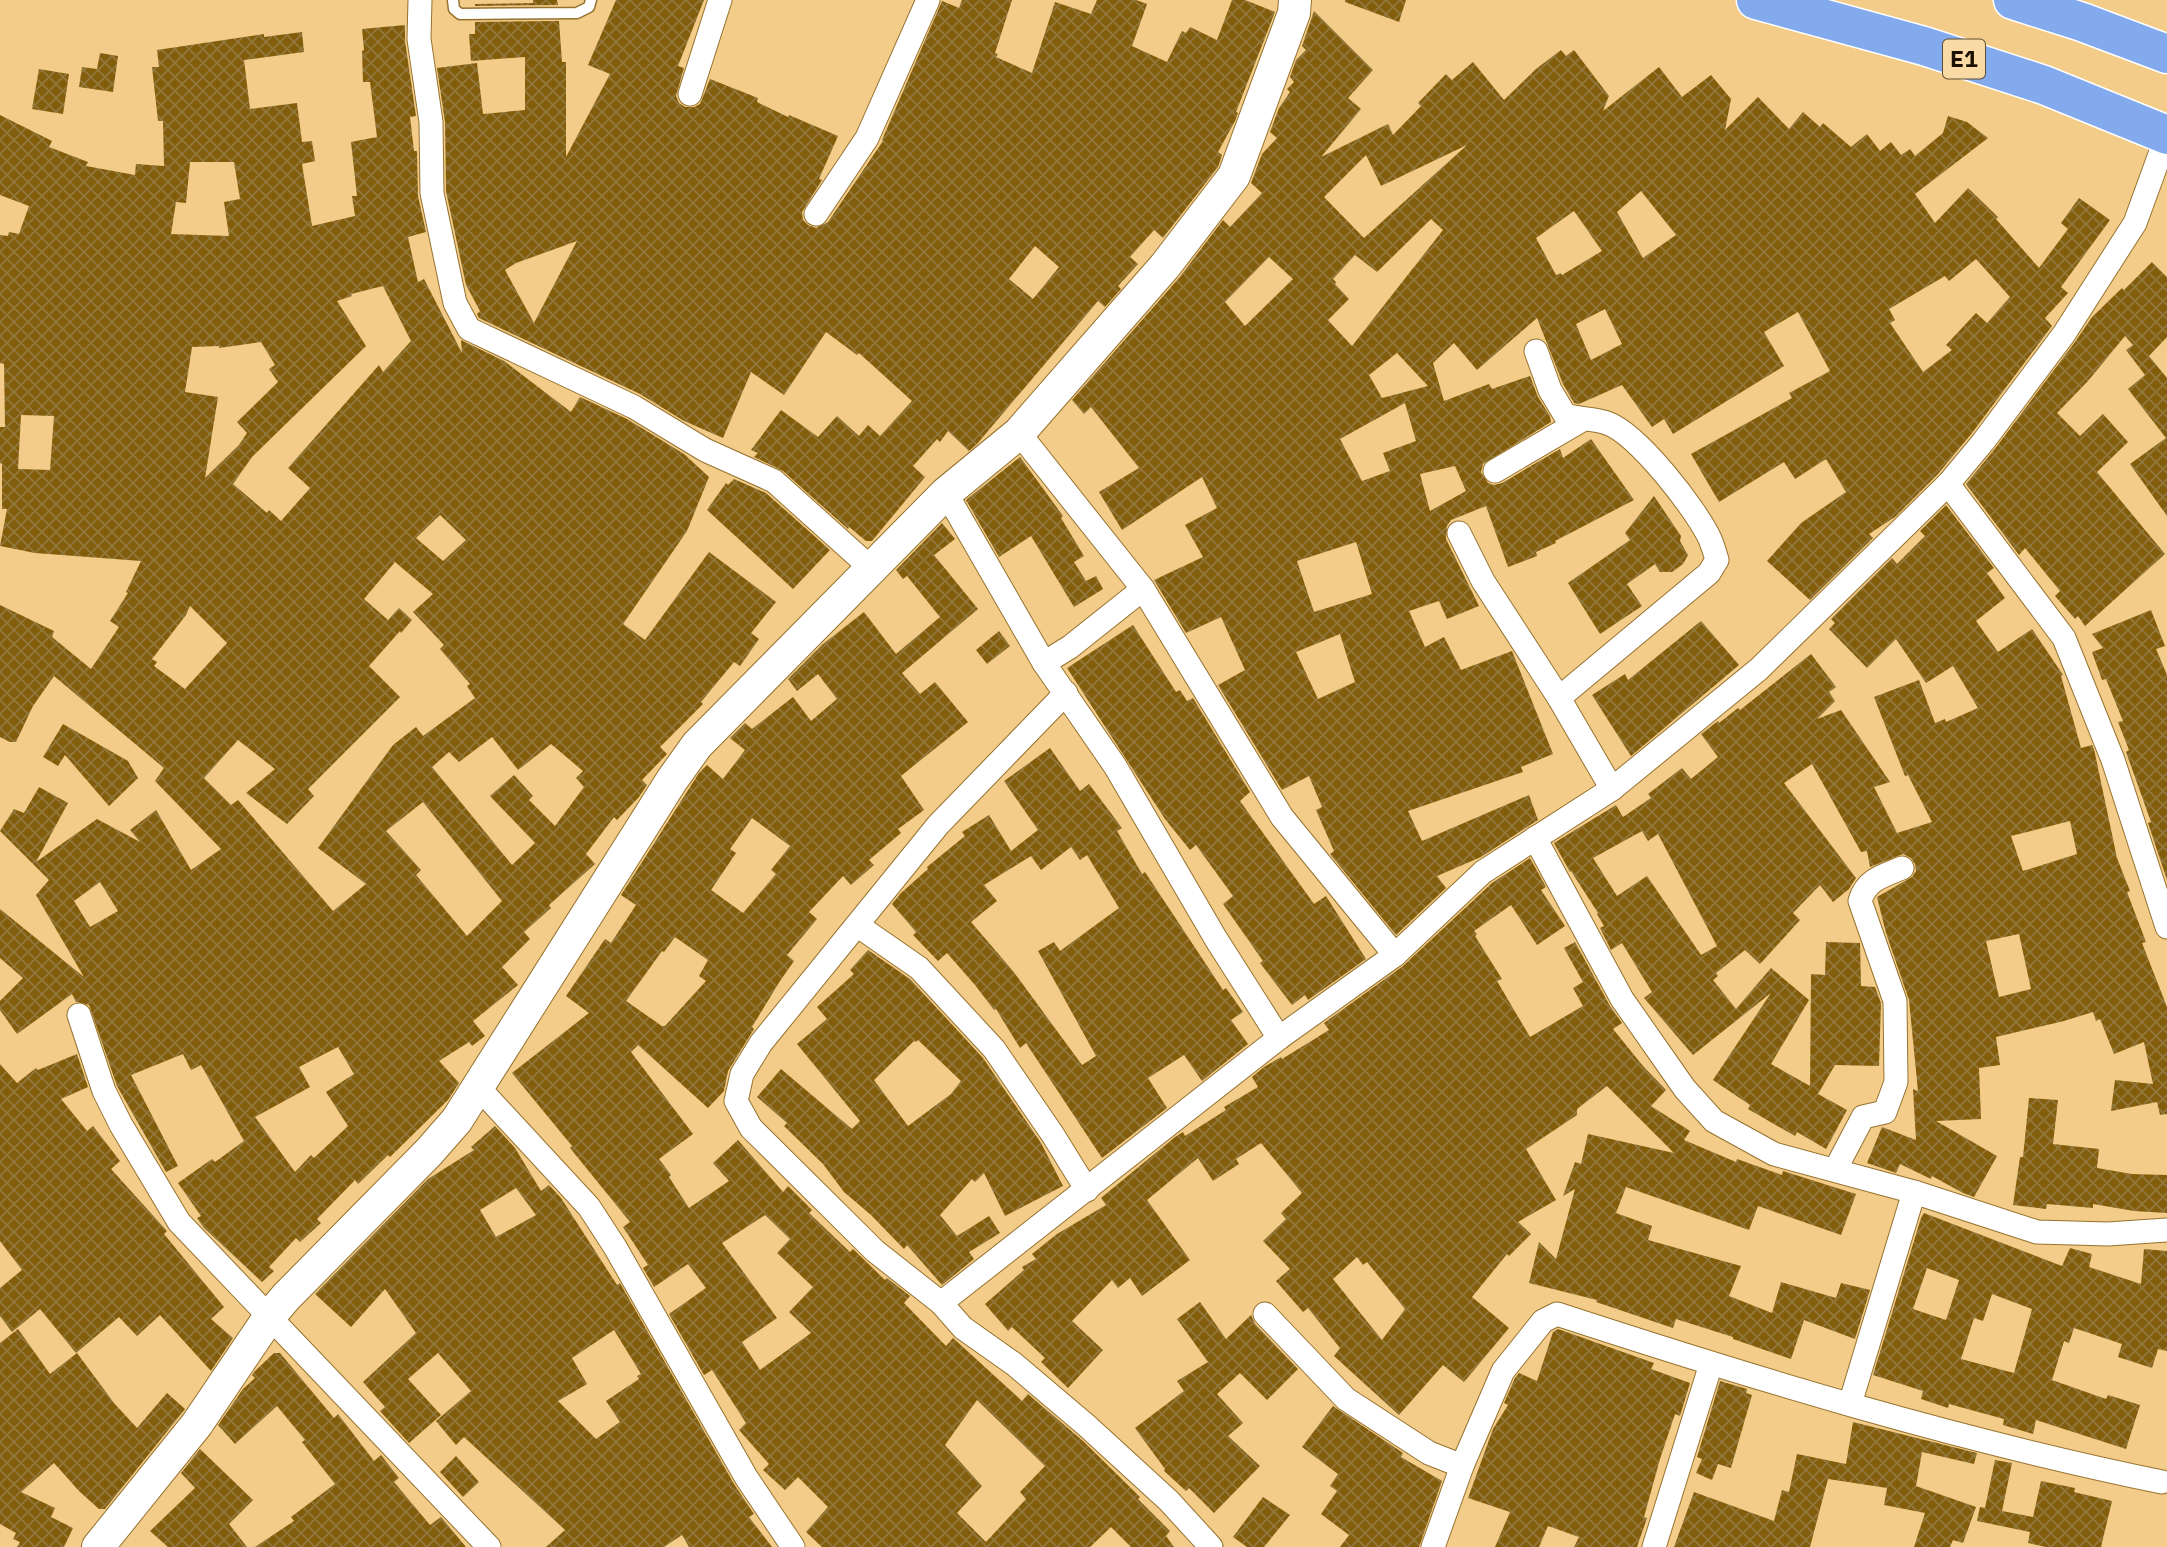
<svg xmlns="http://www.w3.org/2000/svg" width="2167" height="1547" viewBox="0 0 2167 1547" font-family="'IBM Plex Sans',sans-serif">
	<style>
		.building { fill: url(#building-cross-hatch); fill-rule: evenodd }
		.lines { fill: none; stroke-linecap: round; stroke-linejoin: round }
		.lane-casing { stroke: #96722f; stroke-width: 13 }
		.street-casing { stroke: #96722f; stroke-width: 25 }
		.secondary-casing { stroke: #96722f; stroke-width: 34 }
		.highway-casing { stroke: #fff; stroke-width: 41 }
		.lane { stroke: #fff; stroke-width: 10 }
		.street { stroke: #fff; stroke-width: 23 }
		.secondary { stroke: #fff; stroke-width: 32 }
		.highway { stroke: #83aaed; stroke-width: 38 }
		.labels { text-anchor: middle; stroke-width: 5; stroke-linejoin: round; paint-order: stroke }
		.shield { fill: #f9daa5; stroke: #5e4d32; stroke-width: 2 }
		.shield-label { font-size: 23px; font-weight: bold; fill: #1b1000 }
	</style>
	<defs>
		<pattern id="building-cross-hatch" width="8" height="8" patternUnits="userSpaceOnUse" patternTransform="scale(1.75)"><rect width="8" height="8" fill="#825d0c"/><path d="M0 0l8 8M0 8l8-8" fill="none" stroke="#93783e"/></pattern>
	</defs>
	<rect width="100%" height="100%" fill="#f2cc88"/>
	<g class="building">
		<path d="M533,0H557L558,5L475,6V4L533,3Z"/>
		<path d="M616,0H704L678,66L684,68L676,96L679,103L685,107H694L700,104L710,79L758,98L757,102L788,117L789,115L838,136L819,179L822,180L802,212L803,220L808,225L816,228L828,222L883,141L882,140L942,1L959,8L962,0H1012L995,53L998,54L996,57L1032,73L1055,2L1091,14L1097,0H1136L1147,4L1132,46L1167,62L1182,31L1186,33L1190,27L1217,40L1232,0H1245L1275,12L1236,112L1238,113L1235,121L1218,152L1222,155L1218,167L1163,238L1154,230L1130,257L1138,264L1118,286L1121,289L1105,307L1098,301L977,444L969,451L948,431L940,442L937,439L913,466L925,477L872,541H866L849,527L848,529L783,471L754,457L758,453L751,450L781,410L818,437L837,416L859,436L868,425L880,436L912,401L859,353L857,355L826,332L784,395L751,372L723,438L684,421L640,394L479,318L477,314L480,311L466,285L446,191L445,122L437,68L477,63L483,114L525,110V57L471,61L469,34H475V22L559,21L562,62H566V157L610,74L588,65ZM577,241L534,323L505,270L516,263ZM1035,246L1059,267L1033,299L1009,279Z"/>
		<path d="M1345,0H1406L1399,22L1345,2Z"/>
		<path d="M1314,11L1373,70L1348,98L1361,109L1321,157L1388,124L1393,135L1421,106L1418,103L1446,74L1452,80L1473,62L1504,100L1536,69L1561,50L1566,56L1574,50L1609,96L1603,111L1659,67L1682,97L1711,75L1731,99L1725,130L1758,97L1789,129L1803,112L1820,127L1823,123L1851,147L1867,134L1880,151L1891,142L1901,155L1910,149L1915,156L1943,133L1948,116L1967,122L1988,138L1915,194L1935,223L1968,188L1998,217L1996,219L2039,268L2068,229L2061,223L2079,198L2110,220L2061,287L2068,293L2045,318L2052,326L1972,433L1938,474L1895,517L1869,534L1873,538L1810,600L1767,561L1801,523L1846,492L1826,459L1795,479L1784,462L1719,502L1691,454L1792,398L1789,393L1830,371L1798,312L1764,332L1784,366L1673,434L1664,419L1652,427L1622,385L1579,404L1574,403L1563,384L1537,318L1477,370L1454,343L1433,363L1444,401L1489,384L1492,389L1530,376L1538,397L1550,416L1551,422L1483,464L1481,472L1488,483L1494,485L1502,483L1560,449L1563,458L1591,439L1634,500L1555,541L1556,543L1536,552L1537,556L1508,567L1486,506L1451,520L1447,526L1446,539L1479,606L1447,619L1439,601L1409,611L1425,647L1444,637L1461,670L1512,651L1553,754L1521,767L1523,772L1408,811L1422,841L1529,795L1538,820L1481,857L1437,876L1446,888L1396,935L1330,854L1334,851L1316,810L1322,807L1309,776L1282,790L1218,685L1245,670L1221,617L1186,633L1154,580L1203,557L1185,525L1217,508L1202,477L1122,530L1099,492L1139,468L1091,407L1084,414L1072,400L1179,278L1223,220L1230,227L1262,193L1251,183L1262,154L1277,138L1270,132L1279,108L1290,92L1287,89L1294,82L1290,77L1296,60L1306,50L1302,46ZM1467,145L1364,238L1324,197L1366,155L1381,186ZM1641,191L1676,235L1643,258L1617,212ZM1574,211L1602,251L1562,275L1561,273L1556,275L1536,238ZM1431,219L1443,230L1352,346L1328,320L1349,299L1335,284L1336,282L1333,279L1355,255L1377,272ZM1269,257L1293,279L1245,326L1225,302ZM1976,259L2010,297L1987,323L1976,313L1946,345L1952,350L1923,372L1890,323L1895,320L1889,309L1945,276L1949,281ZM1605,309L1622,344L1591,360L1576,324ZM1397,353L1428,386L1382,398L1369,375ZM1405,403L1416,441L1383,453L1390,471L1362,481L1340,439ZM1455,466L1466,491L1430,511L1420,474ZM1356,542L1372,594L1314,612L1297,561ZM1340,634L1355,682L1318,699L1296,652Z"/>
		<path d="M405,25V41L416,116L410,117L414,151H417L418,196L426,232L408,237L418,282L424,279L462,353L461,340L504,361L571,412L580,397L627,419L684,454L709,477L687,531L623,624L645,640L709,552L776,602L751,633L759,639L740,666L734,662L701,702L703,704L660,747L667,754L642,780L647,785L639,797L617,820L614,817L586,854L595,864L549,905L551,908L524,932L530,939L502,967L518,985L473,1021L485,1036L472,1046L469,1042L439,1061L459,1083L448,1100L390,1157L388,1155L358,1184L355,1180L317,1219L321,1223L300,1242L296,1238L269,1267L274,1271L262,1282L204,1228L197,1218L201,1216L178,1183L212,1159L215,1162L244,1141L201,1065L191,1070L183,1054L131,1075L178,1166L166,1172L117,1086L89,1005L76,1002L72,994L17,1034L0,1010V1001L23,978L0,958V909L84,977L36,895L49,880L0,831L14,809L24,813L39,787L68,803L36,862L97,819L140,842L130,830L156,810L191,870L221,849L155,781L164,768L54,676L33,706L16,742H10L0,737V605L54,631L52,637L91,669L119,627L110,621L128,593L126,592L141,561L35,553L0,546L7,509H2V464L0,463V427H5L4,364L0,363V235L8,236L9,232L19,234L29,206L0,195V115L52,141L49,147L88,162L86,166L135,175L136,164L164,166L163,121H158L152,67H159L157,50L264,34V37L302,32L304,52L244,60L250,109L297,103L302,142L312,141L315,161L302,164L312,226L355,216L352,196H357L351,142L377,137L370,82H363L362,51L364,50L362,29ZM190,162H234L240,199L224,202L229,236L171,234L176,202L186,203ZM383,286L411,341L383,372L379,365L288,468L310,488L281,521L269,510L267,513L233,484L252,457L366,346L337,301L352,296L351,294ZM261,342L275,365L269,369L278,382L237,422L247,433L239,445L205,478L218,397L185,392L192,347L219,346V348ZM21,415L54,416L50,470L18,469ZM440,515L466,540L443,561L416,538ZM395,562L433,594L413,612L444,645L440,649L470,684L467,686L475,698L423,736L416,727L393,745L318,848L366,884L333,911L238,800L231,805L204,778L238,740L275,769L246,793L287,824L314,796L308,789L400,697L369,666L400,631L401,633L412,620L399,608L388,620L364,599ZM190,606L227,643L185,689L154,666L157,662L152,659L186,615ZM492,737L518,770L551,744L583,771L576,778L584,787L555,826L529,800L533,796L514,775L490,796L535,843L512,865L432,767L449,752L459,762ZM423,802L502,901L467,936L416,875L421,870L386,831ZM100,882L118,911L90,927L74,901ZM338,1047L354,1074L326,1092L348,1126L314,1158L311,1155L295,1172L255,1117L310,1087L299,1067Z"/>
		<path d="M100,53L118,56L113,92L79,87L82,67L97,69Z"/>
		<path d="M39,69L69,74L63,114L32,109Z"/>
		<path d="M2152,262L2167,277V337L2149,356L2167,378V516L2130,464L2166,438L2128,389L2145,375L2126,350L2133,345L2125,336L2088,381L2057,413L2080,436L2103,414L2128,442L2097,472L2165,554L2085,626L2078,616L2075,619L2055,596L2060,591L2025,548L2019,555L1966,484L1994,450L2075,342L2092,317L2122,288L2124,290Z"/>
		<path d="M1020,457L1063,516L1061,518L1084,556L1074,562L1086,581L1096,576L1103,589L1074,607L1031,536L999,557L966,500Z"/>
		<path d="M734,479L766,493L830,550L793,589L707,510L726,483L728,485Z"/>
		<path d="M1654,496L1681,536L1680,541L1688,555L1683,564L1672,572H1660L1655,564L1627,584L1642,606L1600,634L1568,583L1630,540L1625,533Z"/>
		<path d="M1946,505L1994,568L1987,573L2005,598L1976,621L1998,652L2032,629L2063,675L2061,676L2081,748L2092,745L2094,749L2117,858L2130,891L2127,892L2146,942L2142,943L2167,1007V1114L2160,1115L2157,1102L2111,1111L2115,1080L2153,1084L2144,1042L2114,1054L2100,1019L2096,1021L2093,1012L2064,1021L1996,1037L2000,1065L1979,1068L1981,1119L1936,1121L1997,1156L1974,1197L1963,1193L1932,1176L1931,1179L1900,1164L1896,1173L1867,1163L1882,1127L1916,1140L1913,1089L1918,1091L1909,1000L1886,933L1877,897L1912,877L1916,871L1915,864L1911,858L1903,854L1870,867L1867,851L1861,852L1812,764L1784,783L1856,878L1849,889L1833,902L1820,885L1793,913L1800,920L1760,964L1745,950L1716,973L1718,976L1713,980L1736,1009L1771,968L1809,1000L1771,1064L1810,1086L1811,974L1825,975L1826,942L1860,943L1861,986L1875,987L1881,1003L1879,1066L1835,1065L1818,1094L1847,1110L1826,1149L1797,1132L1795,1136L1748,1109L1750,1105L1713,1080L1771,993L1693,1055L1644,998L1652,992L1622,943L1611,950L1600,928L1604,926L1597,914L1598,913L1571,871L1570,872L1554,843L1616,805L1623,817L1651,798L1648,794L1682,768L1691,779L1718,757L1701,734L1718,721L1719,723L1738,708L1740,710L1811,654L1836,687L1829,692L1835,701L1817,719L1841,710L1890,782L1874,787L1897,833L1932,822L1908,775L1905,776L1874,697L1919,680L1935,723L1945,719L1946,722L1978,708L1953,666L1926,683L1896,639L1867,668L1829,629L1835,623L1831,619L1892,558L1897,564L1925,536L1920,531ZM2070,821L2077,854L2023,871L2011,836ZM1642,831L1648,841L1658,834L1717,946L1701,955L1647,876L1617,896L1593,858ZM2019,934L2031,989L1999,997L1986,941Z"/>
		<path d="M942,523L955,539L934,555L978,609L902,673L920,694L935,682L968,722L901,776L924,810L898,829L901,833L869,860L874,865L851,885L843,876L809,912L817,919L787,955L794,961L780,981L752,1027L754,1029L728,1071L724,1091L708,1108L638,1045L631,1052L693,1134L659,1159L671,1175L669,1177L689,1208L729,1181L713,1163L738,1140L783,1192L788,1186L812,1210L809,1213L850,1252L853,1249L885,1280L887,1278L910,1296L904,1303L946,1346L953,1338L1022,1401L1028,1394L1083,1441L1140,1497L1138,1499L1170,1531L1166,1536L1174,1547H1131L1111,1527L1090,1547H822L806,1532L828,1507L798,1477L785,1490L763,1470L769,1464L739,1430L746,1423L712,1370L704,1375L669,1314L706,1288L688,1264L654,1287L643,1268L648,1265L623,1227L630,1222L570,1148L572,1146L512,1073L589,1013L566,996L605,939L611,943L636,905L621,895L699,773L707,765L723,779L745,750L730,738L745,723L752,729L793,697L811,721L837,699L818,674L797,691L788,679L823,644L864,612L896,654L940,617L907,576L903,579L896,570ZM752,818L790,846L771,870L776,874L743,913L711,890L736,853L730,849ZM675,937L708,960L699,976L706,981L665,1026H662L626,1001L662,951L664,952ZM765,1215L790,1239L777,1253L813,1287L789,1312L811,1333L760,1370L742,1342L777,1318L722,1243ZM977,1400L1045,1466L1020,1492L1026,1499L986,1542L957,1513L982,1486L945,1445Z"/>
		<path d="M2151,610L2165,646L2156,649L2167,675V880L2148,823L2151,822L2126,752L2129,750L2118,722L2123,721L2106,679L2102,680L2092,652L2103,648L2092,634Z"/>
		<path d="M1701,621L1739,665L1631,756L1592,695L1625,674L1628,680Z"/>
		<path d="M1133,625L1176,692L1180,690L1187,701L1193,698L1250,792L1240,801L1314,904L1326,896L1366,959L1308,1000L1305,995L1292,1005L1260,963L1263,961L1223,904L1233,896L1196,845L1190,850L1165,819L1067,668Z"/>
		<path d="M999,631L1010,646L987,664L976,650Z"/>
		<path d="M63,724L128,761L138,778L109,806L65,755L58,766L43,757Z"/>
		<path d="M1050,748L1080,791L1089,784L1122,828L1117,831L1142,874L1145,872L1223,990L1226,988L1243,1012L1231,1020L1248,1044L1202,1081L1184,1055L1148,1078L1167,1108L1102,1158L1026,1043L1020,1048L996,1009L994,1010L975,985L947,953L938,961L913,935L916,932L892,904L901,893L928,869L927,867L965,836L962,832L989,815L1011,851L1038,830L1004,781ZM1071,847L1080,860L1087,855L1119,908L1060,951L1054,942L1038,951L1096,1056L1082,1065L1013,971L971,922L997,901L984,885L1031,856L1041,870Z"/>
		<path d="M1530,858L1546,887L1541,890L1565,926L1537,945L1511,905L1474,931L1477,934L1475,936L1502,979L1497,981L1530,1037L1583,1006L1573,988L1583,982L1564,948L1575,942L1610,1006L1622,1023L1613,1029L1643,1066L1666,1090L1651,1106L1690,1131L1684,1140L1736,1162L1737,1159L1782,1175L1783,1171L1856,1194L1841,1235L1758,1206L1749,1230L1626,1187L1616,1213L1652,1226L1648,1240L1741,1266L1729,1296L1772,1313L1781,1282L1836,1298L1841,1283L1870,1290L1855,1339L1804,1320L1791,1359L1733,1339V1337L1676,1319L1673,1328L1596,1302L1597,1300L1529,1283L1539,1242L1556,1259L1575,1189L1563,1196L1575,1162L1581,1164L1588,1134L1674,1153L1607,1086L1577,1109V1115L1526,1149L1556,1200L1518,1222L1531,1234L1509,1256L1507,1254L1472,1297L1509,1328L1464,1382L1443,1365L1399,1415L1334,1356L1340,1348L1308,1308L1303,1312L1276,1281L1290,1269L1263,1241L1286,1219L1281,1213L1302,1193L1261,1143L1236,1159L1239,1164L1213,1181L1198,1158L1147,1200L1190,1260L1142,1296L1130,1278L1118,1288L1112,1280L1072,1321L1103,1350L1068,1388L1041,1362L1045,1358L1012,1327L1008,1331L985,1304L1024,1270L1022,1267L1036,1259L1032,1254L1057,1234L1106,1205L1101,1198L1175,1137L1183,1132L1185,1136L1226,1110L1224,1107L1258,1087L1252,1077L1264,1067L1281,1057L1282,1059L1329,1030L1324,1023L1403,966L1492,883ZM1357,1257L1363,1265L1367,1262L1405,1309L1382,1340L1333,1279Z"/>
		<path d="M868,950L910,979L983,1058L1041,1143L1063,1186L1005,1216L984,1173L975,1182L972,1179L940,1215L957,1236L989,1216L1000,1233L969,1252L974,1259L942,1285L907,1245L904,1249L871,1215L844,1192L823,1164L784,1126L787,1123L757,1097L781,1069L852,1129L860,1121L797,1044L827,1019L817,1007L854,974L850,970ZM918,1040L961,1081L951,1094L908,1126L874,1080L914,1041L916,1042Z"/>
		<path d="M77,1054L88,1087L61,1099L87,1131L93,1126L120,1161L111,1169L167,1231L164,1234L224,1307L211,1319L233,1338L211,1371L160,1315L137,1336L119,1317L76,1353L40,1309L12,1332L0,1316V1288L22,1270L0,1241V1064L17,1083L36,1068L38,1070Z"/>
		<path d="M2029,1098L2058,1100L2053,1144L2099,1149L2097,1168L2132,1174L2167,1175V1213L2134,1211L2093,1204V1208L2047,1204L2046,1209L2013,1205L2020,1157H2023Z"/>
		<path d="M495,1126L515,1148L541,1191L549,1185L561,1198L617,1285L620,1283L734,1484L754,1514L749,1517L772,1547H689L682,1535L664,1547H546L565,1530L464,1437L456,1445L436,1421L471,1391L438,1353L408,1379L441,1415L409,1443L380,1411L385,1407L363,1382L416,1333L385,1289L351,1327L315,1294L428,1179L474,1150L471,1147ZM516,1188L536,1215L496,1237L480,1210ZM614,1330L641,1374L637,1376L639,1379L606,1401L620,1422L596,1439L558,1401L587,1384L572,1358Z"/>
		<path d="M1924,1213L2062,1266L2070,1248L2092,1254L2089,1267L2141,1284L2144,1249L2167,1251V1351L2158,1349L2152,1368L2118,1357L2122,1344L2074,1328L2069,1343L2064,1341L2052,1380L2106,1399L2108,1395L2140,1405L2126,1449L2036,1420L2033,1434L2003,1425L2004,1419L1949,1404L1948,1408L1921,1399L1923,1391L1873,1375L1921,1218ZM1927,1268L1959,1280L1946,1320L1913,1309ZM1992,1294L2032,1309L2014,1373L1961,1359L1974,1318L1983,1321Z"/>
		<path d="M1200,1302L1226,1339L1251,1315L1255,1324L1298,1369L1267,1400L1240,1373L1217,1394L1243,1423L1228,1436L1260,1466L1214,1513L1189,1488L1186,1491L1164,1471L1165,1469L1135,1428L1184,1391L1177,1381L1208,1362L1177,1319Z"/>
		<path d="M18,1329L50,1374L77,1353L114,1403L137,1428L167,1393L185,1409L105,1509H99L79,1491L54,1463L21,1492L55,1508L51,1517L73,1528L64,1547H17L20,1542L13,1539L16,1533L0,1524V1343Z"/>
		<path d="M1558,1329L1654,1363L1651,1369L1690,1383L1680,1416L1675,1414L1660,1459L1644,1517L1647,1518L1637,1547H1574L1579,1537L1548,1526L1539,1547H1495L1510,1512L1468,1498L1493,1429L1508,1405L1504,1403L1515,1378L1519,1373L1537,1381L1553,1332Z"/>
		<path d="M274,1353H280L334,1418L338,1414L374,1461L381,1455L399,1478L394,1482L430,1525L441,1517L466,1547H255L294,1521L291,1517L335,1484L302,1442L305,1440L277,1406L235,1444L218,1425L243,1389L255,1378L252,1375L255,1371Z"/>
		<path d="M1720,1381L1747,1389L1746,1393L1752,1395L1731,1468L1718,1464L1712,1480L1696,1473L1702,1459L1697,1457Z"/>
		<path d="M1333,1406L1403,1453L1401,1457L1442,1481L1419,1547H1340L1349,1535L1321,1514L1337,1491L1330,1486L1338,1474L1302,1447Z"/>
		<path d="M1853,1422L1977,1453L1974,1464L1922,1452L1916,1486L1976,1507L1963,1543L1953,1540L1950,1547H1914L1925,1513L1884,1505L1887,1488L1828,1479L1810,1547H1674L1694,1492L1774,1521L1782,1490L1789,1492L1797,1454L1846,1464Z"/>
		<path d="M200,1449L253,1500L229,1524L247,1547H168L150,1531L195,1488L181,1473Z"/>
		<path d="M456,1456L479,1482L463,1497L440,1472Z"/>
		<path d="M1995,1460L2012,1463L2002,1511L2033,1517L2041,1481L2075,1488L2074,1492L2112,1501L2101,1547H2046L2028,1543L2030,1532L1977,1521L1980,1507L1985,1508Z"/>
		<path d="M1263,1497L1290,1515L1264,1547H1247L1233,1537Z"/>
	</g>
	<g class="lines">
		<g class="lane-casing">
			<path id="lane" d="M453,0L454,9L460,14L577,13L589,7L591,0"/>
		</g>
		<g class="street-casing">
			<g id="street">
				<path d="M420,0L419,39L431,122L432,193L455,303L469,329L634,407L705,450L774,481L872,569"/>
				<path d="M690,94L720,0"/>
				<path d="M816,214L867,138L928,0"/>
				<path d="M1536,351L1550,390L1565,415C1578,419 1596,419 1607,423C1638,434 1696,509 1710,539C1713,546 1715,553 1717,560L1709,573L1559,698"/>
				<path d="M1019,433L1143,589L1282,817L1395,955"/>
				<path d="M1495,471L1582,420"/>
				<path d="M1948,484L2064,638L2113,760L2167,927"/>
				<path d="M946,493L1044,663L1115,766L1216,939L1279,1038"/>
				<path d="M1459,533L1483,581L1559,698L1612,789"/>
				<path d="M1044,663L1070,647L1143,589"/>
				<path d="M1066,693L938,825L761,1043L742,1074L736,1101L751,1128L875,1251L941,1303L963,1328L1014,1364L1086,1425L1169,1501L1211,1547"/>
				<path d="M1535,838L1622,999L1685,1089L1714,1121L1774,1154L1914,1192L2037,1232L2108,1234L2167,1230"/>
				<path d="M857,925L919,968L994,1049L1053,1135L1087,1190"/>
				<path d="M79,1015L104,1091L121,1125L179,1222L489,1547"/>
				<path d="M478,1087L589,1207L615,1247L746,1477L793,1547"/>
				<path d="M1835,1170L1863,1117L1885,1112L1896,1082L1895,1001L1860,901C1866,880 1882,876 1902,868"/>
				<path d="M941,1303L1279,1038L1395,955L1483,872L1612,789L1759,669L1948,484L1983,442L2064,334L2135,223L2167,135"/>
				<path d="M1265,1314L1346,1399L1429,1453L1462,1466"/>
				<path d="M1850,1404L1914,1192"/>
				<path d="M1433,1547L1462,1466L1503,1371L1543,1321L1557,1314C1756,1379 1957,1440 2162,1482"/>
				<path d="M1654,1547L1711,1364"/>
			</g>
		</g>
		<g class="secondary-casing">
			<path id="secondary" d="M98,1547L197,1424L270,1316L286,1297L429,1152L457,1120L672,780L697,745L946,493L1019,433L1165,266L1234,176L1294,13L1295,0"/>
		</g>
		<g class="highway-casing">
			<g id="highway">
				<path d="M1756,0L1924,46L2044,85L2167,135"/>
				<path d="M2013,0L2082,22L2167,54"/>
			</g>
		</g>
		<use href="#lane" class="lane"/>
		<use href="#street" class="street"/>
		<use href="#secondary" class="secondary"/>
		<use href="#highway" class="highway"/>
	</g>
	<g class="labels">
		<rect class="shield" x="1943" y="39.5" width="42" height="39" rx="5"/>
		<g class="shield-label">
			<text x="1964" y="67">E1</text>
		</g>
	</g>
</svg>
